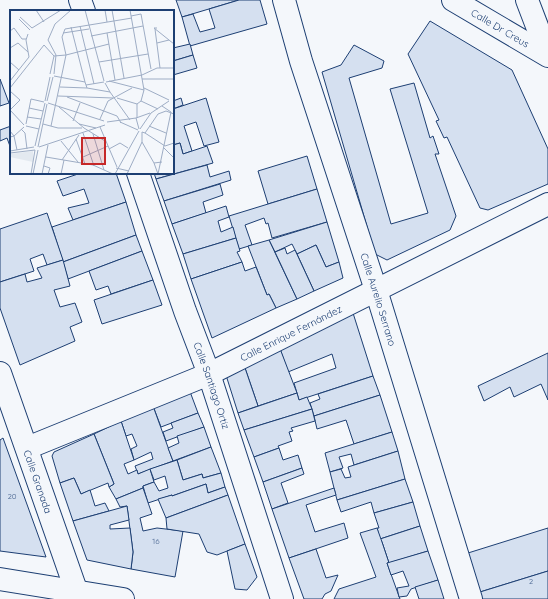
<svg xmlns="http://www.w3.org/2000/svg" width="548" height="599" viewBox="0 0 548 599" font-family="Quicksand,sans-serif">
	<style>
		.building { fill: #d5e0f0; stroke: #1d3f73 }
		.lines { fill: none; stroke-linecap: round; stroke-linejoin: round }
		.minor-casing { stroke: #1d3f73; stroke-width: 24 }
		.minor { stroke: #f4f7fb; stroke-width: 22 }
		.labels { text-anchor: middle; stroke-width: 3; stroke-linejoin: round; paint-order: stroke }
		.number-label { font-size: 8px; fill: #4b6792 }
		.street-label { font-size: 10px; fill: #1d3f73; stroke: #f4f7fb }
		.inset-road { fill: none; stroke: #9eadc5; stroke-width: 1 }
		.view { fill: #c62828; fill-opacity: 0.15; stroke: #c62828; stroke-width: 2 }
		.inset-edge { fill: none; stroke: #1d3f73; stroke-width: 2 }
	</style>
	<rect width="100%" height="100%" fill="#f4f7fb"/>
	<g class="building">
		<path d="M176,0H239L182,17Z"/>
		<path d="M239,0H260L267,24L190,46L182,17L193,14L200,32L215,28L209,9Z"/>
		<path d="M430,21L512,70L548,149V184L488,210L480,208L447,137L444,138L436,121L439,120L408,54Z"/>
		<path d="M190,44L193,55L173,61V48Z"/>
		<path d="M354,45L384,61L382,68L349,78L391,224L428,213L390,89L414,83L430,138L433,136L439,154H435L456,216L450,230L387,260L375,254L322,72L341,65Z"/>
		<path d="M193,55L197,68L173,75V61Z"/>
		<path d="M0,79L9,103L0,106Z"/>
		<path d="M181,98L183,105L173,109V101Z"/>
		<path d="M206,98L219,142L204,146L196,122L184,126L192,151L183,154L180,143L173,145V109Z"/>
		<path d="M11,126V149L7,138L0,141V130Z"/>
		<path d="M180,143L183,154L207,146L213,163L156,179L154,173H173V145Z"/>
		<path d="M307,156L317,189L268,204L258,171Z"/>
		<path d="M207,165L210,177L229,171L231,180L164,201L156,179Z"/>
		<path d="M81,173H116L126,202L73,220L68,208L89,203L84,189L63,196L57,181Z"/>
		<path d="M220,184L223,195L203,202L206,213L172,224L164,201Z"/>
		<path d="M317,189L327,222L272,238L268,223L266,224L264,218L245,225L252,245L239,249L229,216Z"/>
		<path d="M126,202L136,235L63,262L52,227Z"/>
		<path d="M226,206L229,217L218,221L221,232L233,227L236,238L183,254L172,224Z"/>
		<path d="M47,213L63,260L47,265L43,254L30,259L34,271L0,282V229Z"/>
		<path d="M327,222L339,262L326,267L316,245L297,254L292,244L275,252L269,240Z"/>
		<path d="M136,235L142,251L68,279L63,262Z"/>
		<path d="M236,238L240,251L237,252L242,262L191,279L183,254Z"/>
		<path d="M269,240L297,299L276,308L269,294L267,295L248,246Z"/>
		<path d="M316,245L326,267L339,262L343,278L314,291L297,254Z"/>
		<path d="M285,248L287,254L295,250L314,291L297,299L275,252Z"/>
		<path d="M142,251L153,280L111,294L108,286L96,290L89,271Z"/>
		<path d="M63,260L70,286L54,290L60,307L75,303L82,322L70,327L75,341L20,365L0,308V282L25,274L27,282L42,278L37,268Z"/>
		<path d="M242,262L245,271L256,267L267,295L269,294L276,308L212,338L191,279Z"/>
		<path d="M153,280L162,305L102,324L94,300Z"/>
		<path d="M353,313L373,376L299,400L294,383L336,368L332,354L288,372L279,346Z"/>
		<path d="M279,346L297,393L258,406L244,365Z"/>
		<path d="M548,353V400L541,384L514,397L510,387L484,401L478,386Z"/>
		<path d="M244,365L258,406L238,413L225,372Z"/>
		<path d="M373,376L380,395L314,416L310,403L320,399L318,394Z"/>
		<path d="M189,389L198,413L161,427L153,406Z"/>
		<path d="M297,393L299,400L307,397L312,409L244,430L238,413Z"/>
		<path d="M380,395L392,432L354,444L346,420L317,429L314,416Z"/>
		<path d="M153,406L173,461L138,474L135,466L153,459L151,452L134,460L131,449L137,446L132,434L126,436L121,421Z"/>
		<path d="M312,409L315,421L291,428L293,431L289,432L292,441L278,446L279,448L254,457L244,430Z"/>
		<path d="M198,413L204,427L166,441L163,432L173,428L171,423Z"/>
		<path d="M121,421L134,460L124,464L128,474L137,470L138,474L150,469L154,482L143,486V488L116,499L109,487L114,484L94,434Z"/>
		<path d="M204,427L211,447L173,461L168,448L179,443L177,436Z"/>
		<path d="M392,432L398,451L354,465L351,454L339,457L343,468L330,472L325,453Z"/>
		<path d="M94,434L114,484L109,487L108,483L81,494L74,478L60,483L52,456L54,452Z"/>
		<path d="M3,438L46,557L0,551V440Z"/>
		<path d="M211,447L221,473L203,478L202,474L183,480L177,460Z"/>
		<path d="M279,448L283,460L298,455L302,468L263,482L254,457Z"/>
		<path d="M398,451L405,479L337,500L330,472L341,469L345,478L351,477L348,467Z"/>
		<path d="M177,460L183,480L202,474L203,478L221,473L225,487L208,493L206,484L172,496V495L148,503L143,486L154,482L159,491L168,488L165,476L154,480L150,469Z"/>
		<path d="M302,468L304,474L281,483L288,503L272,509L263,482Z"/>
		<path d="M74,478L81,494L90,490L95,506L105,503L109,511L73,521L60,483Z"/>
		<path d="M405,479L413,502L374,513L371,502L341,512L337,500Z"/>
		<path d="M206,484L208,493L225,487L228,495L166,518L158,499L172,495V496Z"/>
		<path d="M143,488L152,514L140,518L143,531L157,528L183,531L175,577L131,569L133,552L127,506L120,507L116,499Z"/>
		<path d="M334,488L336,495L306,505L315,532L344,523L348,538L289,558L272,509Z"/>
		<path d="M228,495L245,544L217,555L207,552L199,534L167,529L166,518Z"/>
		<path d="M413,502L420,526L380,539L377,528H379L374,513Z"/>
		<path d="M127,506L129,520L110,525V529L130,528L133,552L131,569L87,560L73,521Z"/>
		<path d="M420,526L428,551L389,563L382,542L380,539Z"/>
		<path d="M377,528L382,542L389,563H387L400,599H334L339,589L376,577L360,533Z"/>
		<path d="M548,528V571L480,592L468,553Z"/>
		<path d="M245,544L257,577L247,590L235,589L227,551Z"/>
		<path d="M316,549L326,578L338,575L331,591L325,594L322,599H304L289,558Z"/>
		<path d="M428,551L438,580L411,589L407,596L399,597L397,588L409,586L403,571L391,575L387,563Z"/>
		<path d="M548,571V599H482L480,592Z"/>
		<path d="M438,580L444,599H419L415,587Z"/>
	</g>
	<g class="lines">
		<g class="minor-casing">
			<g id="minor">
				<path d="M80,0L84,11"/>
				<path id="s1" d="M284,0L301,61L376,290L471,599"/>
				<path id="s2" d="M453,0L548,56"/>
				<path d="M527,0L548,55"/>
				<path id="s3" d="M138,173L185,311L209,374L282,599"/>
				<path id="s4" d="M0,373L76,590"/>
				<path id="s5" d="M27,448L209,374L548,204"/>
				<path d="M0,579L123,599"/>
			</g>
		</g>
		<use href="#minor" class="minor"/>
	</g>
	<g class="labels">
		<g class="number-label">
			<text x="12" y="499">20</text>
			<text x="156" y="544">16</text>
			<text x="531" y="584">2</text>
		</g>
		<g class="street-label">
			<text dy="4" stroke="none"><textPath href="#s2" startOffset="55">Calle Dr Creus</textPath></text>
			<text dy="4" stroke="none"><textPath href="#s1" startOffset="314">Calle Aurelio Serrano</textPath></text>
			<text dy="4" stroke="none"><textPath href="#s5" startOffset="288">Calle Enrique Fernández</textPath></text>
			<text dy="4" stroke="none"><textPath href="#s3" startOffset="225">Calle Santiago Ortiz</textPath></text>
			<text dy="4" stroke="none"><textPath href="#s4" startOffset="115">Calle Granada</textPath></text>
		</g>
	</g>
	<g transform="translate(10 10)">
		<rect width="164" height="164" fill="#f4f7fb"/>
		<path d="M23,141V152L0,147V144Z" fill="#e3e9f0"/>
		<path class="inset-road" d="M26,0L34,12M75,0L94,71M95,0L97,12M102,0L114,68M120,0L134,80L131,91L127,94M121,6L131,4L141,59M10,7L22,18M9,9L20,20M70,16L84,74M61,17L75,72M22,18L51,0M147,18H144L164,34M145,19L150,58M0,21L4,18L12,29H16M53,23L79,19M97,23L105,70M81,26L133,16M38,30L45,14L61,0M38,30L46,45L44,64M147,33L159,30M34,35L44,46L40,64M0,38L8,33L18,42M44,46L56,45L99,34M0,52L9,60M89,52L138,44M44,66L75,72L76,75L94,72M132,69H164M0,71L19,47L16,30L18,24M99,71L134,80M96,72L132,65L147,58H164M76,75L77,78L100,82L95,73M50,77L77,78M0,78L34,35M134,78L159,90M0,81L10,90L0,100M100,82L120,110M48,86L103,88M57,87L107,106L111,113M107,88L127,94M35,91L40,67M37,91L43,67M131,91L148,99M38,93L94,111M49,97L74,118L95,131M19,98L33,101M0,100L14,115M17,107L31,109M126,108L140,103M127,108V94M90,109L98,91L122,78M63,111L70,93M97,112L126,108L129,119M110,112L128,120M16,114L21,89L34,92M33,114L48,118H72M69,114L86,118M16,116L29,119M41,116L56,45L52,27L55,19L122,8M139,116L156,123M90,117L107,157M11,119L15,123L17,139M130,119L141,103L159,91M0,121L4,126L7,140M73,123L84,156M135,123L148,104L156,101L164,104M135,123L155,136L164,133M83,124L94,160M0,127L4,126L14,117M66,129L75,154M51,131L68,152M132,132L144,153M25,136L35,93M28,137L37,94M29,137L95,115M154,138L164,148M99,139L110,133L118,138M0,141L24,137M0,143L25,140M36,147L83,155L103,164M73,147L98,136M52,150L69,125M34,156L40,158L38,164M106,158L119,161M21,164L25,140M23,164L28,140M32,164L38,135M51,164L54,150M105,164L129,121M117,164L132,132V122L135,123M148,164L161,102L152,96M148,164L144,153L152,152"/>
		<path class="view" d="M72,128H95V154H72Z"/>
		<rect width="164" height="164" class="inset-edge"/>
	</g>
</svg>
